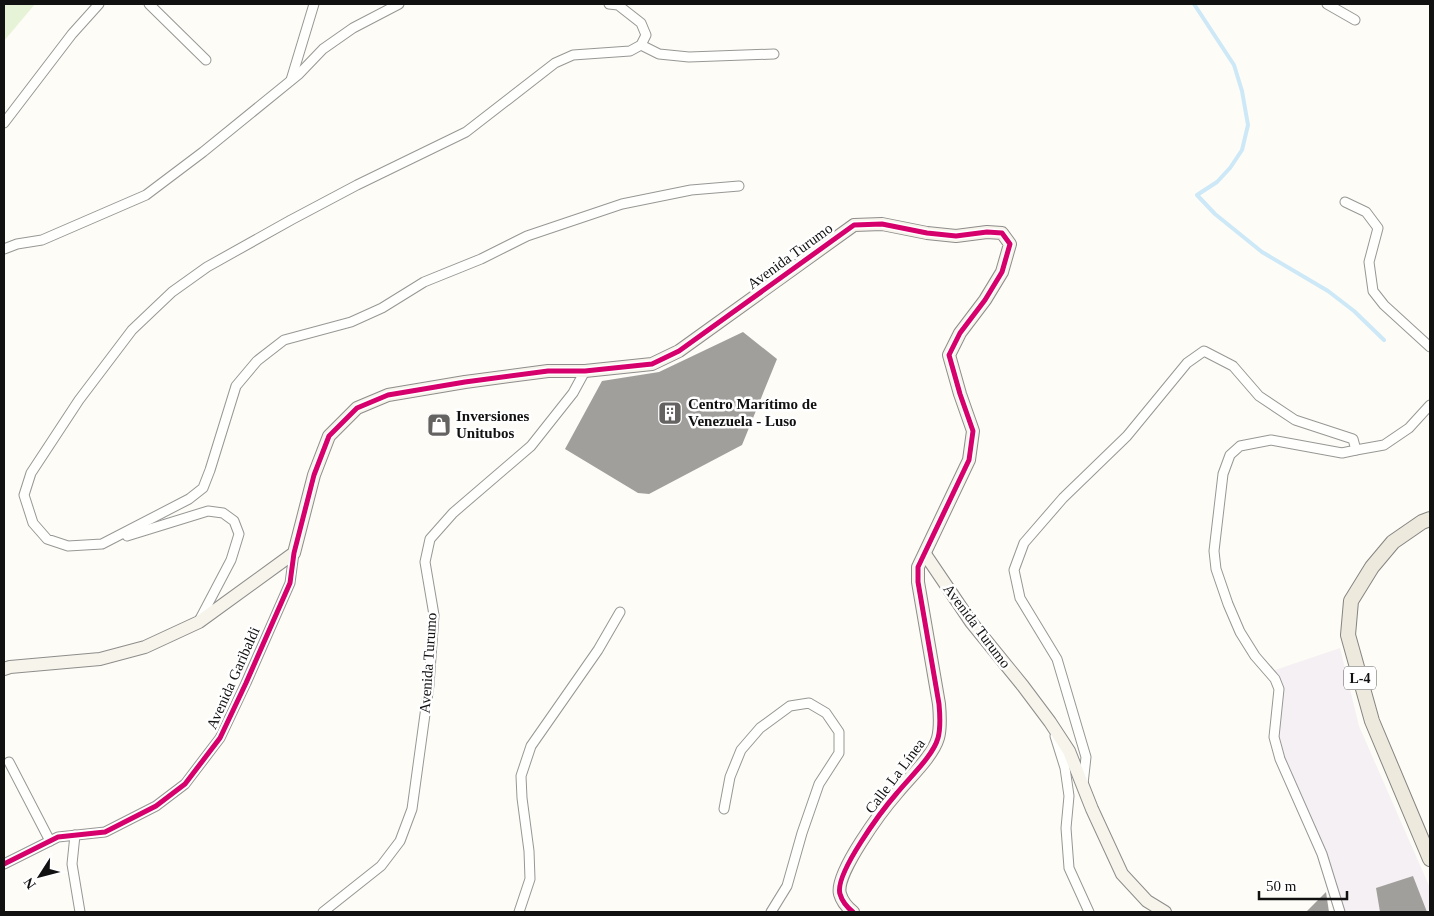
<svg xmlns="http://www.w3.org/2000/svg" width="1434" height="916" viewBox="0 0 1434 916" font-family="Georgia,serif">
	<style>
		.industrial { fill: #f5f0f3 }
		.green { fill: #e7f3d7 }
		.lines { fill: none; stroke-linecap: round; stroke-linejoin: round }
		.stream { stroke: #cde8f7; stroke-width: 4 }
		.building { fill: #a19f9c }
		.street-casing { stroke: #979795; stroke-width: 11 }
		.secondary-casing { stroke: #8e8d8b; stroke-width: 14 }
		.primary-casing { stroke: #858482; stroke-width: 16 }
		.street { stroke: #fffffe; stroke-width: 9 }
		.secondary { stroke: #f6f4eb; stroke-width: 12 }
		.primary { stroke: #ede9dc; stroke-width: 14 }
		.cycleway-casing { stroke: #fff; stroke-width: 8 }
		.cycleway { stroke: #d6006c; stroke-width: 5 }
		.labels { text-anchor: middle; stroke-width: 5; stroke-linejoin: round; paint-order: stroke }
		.shield { fill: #fff; stroke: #585858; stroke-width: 1 }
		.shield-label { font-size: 14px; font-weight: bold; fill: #111 }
		.street-label { font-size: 15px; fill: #111; stroke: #fff }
		.poi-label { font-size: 15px; font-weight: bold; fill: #111; stroke: #fff; text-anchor: start }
	</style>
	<rect width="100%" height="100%" fill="#fdfcf7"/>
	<path class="industrial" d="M1340,648L1359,726L1430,888V912H1339L1336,891L1276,748L1278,691L1269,672Z"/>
	<path class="green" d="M4,4H35L4,41Z"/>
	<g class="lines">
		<path class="stream" d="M1194,4L1234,65L1242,91L1248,125L1242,150L1230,168L1217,182L1197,195L1215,214L1262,252L1328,291L1354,311L1384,340"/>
	</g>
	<g class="building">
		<path d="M743,332L777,359L742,445L649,494L638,493L565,449L602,381L659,372Z"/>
		<path d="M1413,876L1427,912H1380L1376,888Z"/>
		<path d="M1326,892L1329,912H1306Z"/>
	</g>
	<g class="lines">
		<g class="street-casing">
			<g id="street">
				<path d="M149,4L206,60"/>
				<path d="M609,4L618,5L641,23L646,35L641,45L630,51L573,55L555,63L466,132L357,185L291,220L207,267L172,292L132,330L79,400L31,473L24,495L33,523L47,539L68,546L102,544L189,499L203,488L210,470L236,386L257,361L284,340L351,322L382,308L424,282L481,259L527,236L622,204L691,190L739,186"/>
				<path d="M1327,4L1355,20"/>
				<path d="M641,45L659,54L689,57L774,54"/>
				<path d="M291,80L314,4"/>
				<path d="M4,123L72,34L99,4"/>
				<path d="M1345,202L1366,212L1378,228L1369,262L1373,291L1384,305L1430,347"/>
				<path d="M4,249L17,244L42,240L146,195L203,152L299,74L323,49L353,28L399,4"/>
				<path d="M1356,450L1384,445L1409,428L1430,405"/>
				<path d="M127,536L208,511L223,513L234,521L239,534L231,560L200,619"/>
				<path d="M1055,736L1065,768L1069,796L1066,828L1069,868L1089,912"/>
				<path d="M9,762L50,841"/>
				<path d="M1083,784L1086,757L1057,659L1020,598L1014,570L1024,543L1063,498L1127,436L1187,363L1204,351L1233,366L1259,396L1295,420L1353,439L1356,450L1342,453L1271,440L1240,446L1230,455L1223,474L1214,551L1216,569L1228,604L1240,632L1255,656L1275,679L1279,689L1274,737L1280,759L1322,854L1340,912"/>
				<path d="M724,809L730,777L741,750L760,728L790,706L809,703L826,713L839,732V753L819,784L802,833L787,886L771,912"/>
				<path d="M75,835L72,864L80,912"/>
				<path d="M4,864L58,837L105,832L156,806L185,784L220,738L246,683L290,583L294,553"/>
				<path d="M323,912L381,866L400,841L412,809L429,685L434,615L425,562L430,539L453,513L531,446L573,393L585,371"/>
				<path d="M519,912L530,879L529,851L522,798L521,776L531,746L598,650L620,612"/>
			</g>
		</g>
		<g class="secondary-casing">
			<g id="secondary">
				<path d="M925,554L971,622L1023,686L1050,722L1069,751L1092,809L1122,874L1147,901L1165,912"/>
				<path d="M4,669L10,667L100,659L145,647L199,622L294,553L314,475L329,436L357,408L388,395L465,382L548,371H585L652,364L679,351L854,225L882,224L927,233L956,236L987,232L1002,233L1010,244L1002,272L985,300L960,333L949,355L960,394L973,431L969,460L918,567V582L939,704C940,715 941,727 938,738C933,756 909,778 897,793C883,809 834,874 840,894C842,901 848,908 853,912"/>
			</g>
		</g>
		<g class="primary-casing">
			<path id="primary" d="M1430,519L1422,522L1393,542L1372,567L1351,601L1348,635L1372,721L1430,859"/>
		</g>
		<use href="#street" class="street"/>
		<use href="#secondary" class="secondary"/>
		<use href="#primary" class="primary"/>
		<g class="cycleway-casing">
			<path id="cycleway" d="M4,864L58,837L105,832L156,806L185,784L220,738L246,683L290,583L294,553L314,475L329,436L357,408L388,395L465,382L548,371H585L652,364L679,351L854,225L882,224L927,233L956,236L987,232L1002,233L1010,244L1002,272L985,300L960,333L949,355L960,394L973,431L969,460L918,567V582L939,704C940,715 941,727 938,738C933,756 909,778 897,793C883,809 834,874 840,894C842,901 848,908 853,912"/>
		</g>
		<use href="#cycleway" class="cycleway"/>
	</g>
	<defs>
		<g id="building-square" transform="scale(1.25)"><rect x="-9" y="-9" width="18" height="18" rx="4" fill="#646362" stroke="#fff"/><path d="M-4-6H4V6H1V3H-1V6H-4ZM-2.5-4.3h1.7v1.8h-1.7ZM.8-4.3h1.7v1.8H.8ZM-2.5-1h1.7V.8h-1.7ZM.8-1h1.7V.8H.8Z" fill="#fff"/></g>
		<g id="shop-square" transform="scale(1.25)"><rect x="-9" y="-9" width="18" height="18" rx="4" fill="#646362" stroke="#fff"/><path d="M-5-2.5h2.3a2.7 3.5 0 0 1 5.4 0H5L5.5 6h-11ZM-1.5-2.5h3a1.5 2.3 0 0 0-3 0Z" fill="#fff"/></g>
	</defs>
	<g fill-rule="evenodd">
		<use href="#building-square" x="670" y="413"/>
		<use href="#shop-square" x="439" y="425"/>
	</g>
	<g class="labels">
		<rect class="shield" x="1344" y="666.5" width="32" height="23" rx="4"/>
		<g class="shield-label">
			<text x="1360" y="683">L-4</text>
		</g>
		<g class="street-label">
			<text transform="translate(790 256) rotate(-36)" y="5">Avenida Turumo</text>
			<text transform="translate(977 626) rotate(53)" y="5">Avenida Turumo</text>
			<text transform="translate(428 663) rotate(-86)" y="5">Avenida Turumo</text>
			<text transform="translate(233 678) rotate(-66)" y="5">Avenida Garibaldi</text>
			<text transform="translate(895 776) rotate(-53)" y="5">Calle La Línea</text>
		</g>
		<g class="poi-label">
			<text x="688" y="409">Centro Marítimo de<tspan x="688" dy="17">Venezuela - Luso</tspan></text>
			<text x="456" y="421">Inversiones<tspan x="456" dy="17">Unitubos</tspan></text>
		</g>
	</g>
	<rect width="1434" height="916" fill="none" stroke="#111111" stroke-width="10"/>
	<g transform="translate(40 876) rotate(234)" stroke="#ffffff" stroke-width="4" paint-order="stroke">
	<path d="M0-4L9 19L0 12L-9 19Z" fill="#111111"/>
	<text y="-8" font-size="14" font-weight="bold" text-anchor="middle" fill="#111111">N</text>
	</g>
	<path d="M1259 891v8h88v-8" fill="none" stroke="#111111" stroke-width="2.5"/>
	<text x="1266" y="891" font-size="15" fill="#111111" stroke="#ffffff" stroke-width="4" paint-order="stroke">50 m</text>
</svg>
